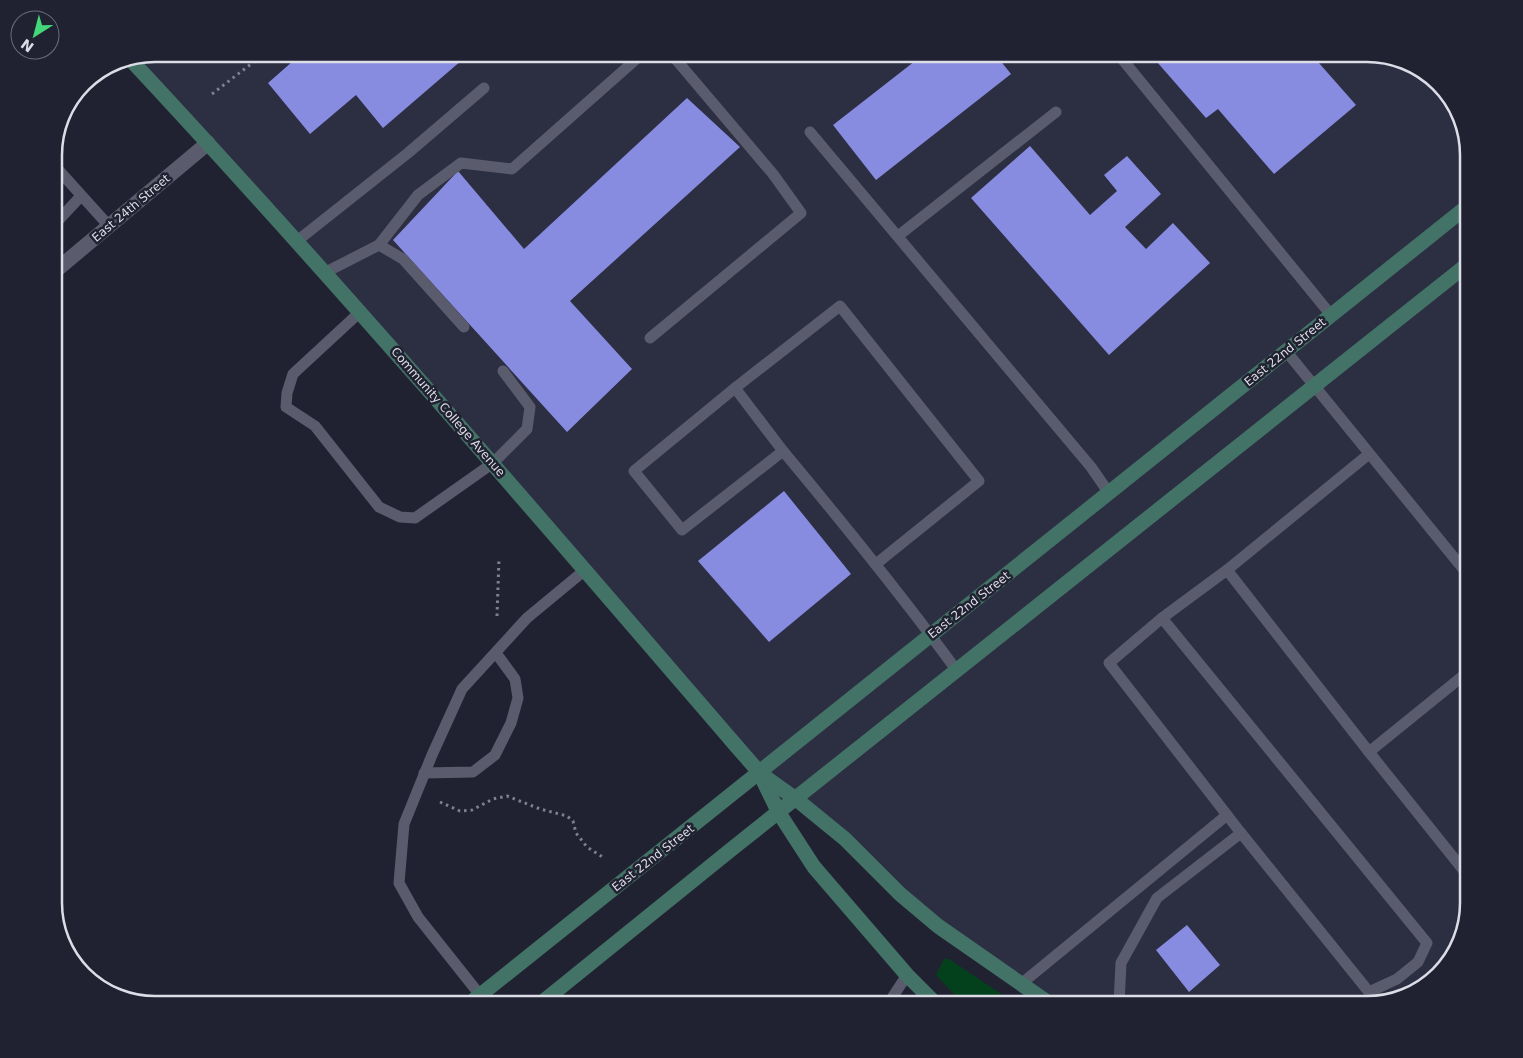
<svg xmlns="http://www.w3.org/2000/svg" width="1523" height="1058" viewBox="0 0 1523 1058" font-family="'DejaVu Sans',sans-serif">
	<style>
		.built { fill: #2c2e42 }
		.green { fill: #03411d }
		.building { fill: #888ce1 }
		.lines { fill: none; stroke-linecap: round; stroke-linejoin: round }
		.path { stroke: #80818e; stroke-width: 3; stroke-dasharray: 2.5 4; stroke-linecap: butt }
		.lane { stroke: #5a5c6d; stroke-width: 11 }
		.street { stroke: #5a5c6d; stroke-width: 15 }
		.secondary { stroke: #437266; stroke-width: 15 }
		.labels { text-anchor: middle; stroke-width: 5; stroke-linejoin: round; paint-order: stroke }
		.street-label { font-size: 12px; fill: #dcdde7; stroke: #212231 }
		.rim { fill: none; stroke: #dcdde7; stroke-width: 2.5 }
	</style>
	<rect width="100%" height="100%" fill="#212231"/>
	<path class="built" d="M156,54H1367L1424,71L1456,105L1469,156V902L1452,959L1418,991L1367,1004H1050L978,955L796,799L779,813L759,773L130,59Z"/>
	<path class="green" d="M944,959H949L1016,1004H963L936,975Z"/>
	<g class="building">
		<path d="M301,54H469L383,128L356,95L310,134L268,83Z"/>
		<path d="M924,54H995L1011,74L876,180L833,125Z"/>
		<path d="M1150,54H1311L1356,105L1274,174L1218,109L1206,118Z"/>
		<path d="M687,98L740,147L570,301L632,369L567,432L393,240L458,171L524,249Z"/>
		<path d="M1030,146L1090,215L1117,191L1104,175L1127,156L1161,194L1125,227L1146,249L1173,223L1210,263L1109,355L971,198Z"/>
		<path d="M784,491L851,574L769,642L698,561Z"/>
		<path d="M1187,925L1220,965L1189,992L1156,950Z"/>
	</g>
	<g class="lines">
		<g class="path">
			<path d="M212,94L264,54"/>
			<path d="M497,616L499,558"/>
			<path d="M440,802L460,811L472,810L493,799L507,796L540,809L567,816L573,821L576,833L587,847L604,858"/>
		</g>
		<g class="lane">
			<path d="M1118,54L1331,315"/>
			<path d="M1437,85L1457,110"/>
			<path d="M810,132L1091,467L1109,493"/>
			<path d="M54,165L109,226"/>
			<path d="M54,225L81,196"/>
			<path d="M898,236L1056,112"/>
			<path d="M297,241L408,153L484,88"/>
			<path d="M379,245L418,195L461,163L512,169L642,54"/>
			<path d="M326,272L379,245L403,259L464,327"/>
			<path d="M360,312L293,374L287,393L286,407L315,426L379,507L400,517L415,518L493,463L527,429L530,407L503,371"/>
			<path d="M650,338L801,213L773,174L673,56L668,54"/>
			<path d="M1286,351L1469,576"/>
			<path d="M735,388L783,451"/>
			<path d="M1369,454L1227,570L1369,752L1469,877"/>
			<path d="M876,564L979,481L840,306L735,388L634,471L682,530L783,451C843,523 902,595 957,671"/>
			<path d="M1162,618L1427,943L1418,962L1397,979L1369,992L1241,833"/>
			<path d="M1369,752L1469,671"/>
			<path d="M424,773L473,772L495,755L511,723L518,698L515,679L496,653"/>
			<path d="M1021,984L1227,815"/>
			<path d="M491,1004L480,995L418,917L399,883L404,824L432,755L462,689L527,618L585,570"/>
			<path d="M888,1004L907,975"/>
			<path d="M1119,1004L1121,963L1157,898L1241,833L1109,663L1162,618L1227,570"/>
		</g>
		<path class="street" d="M54,272L208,143"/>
		<g class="secondary">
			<path d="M130,59C337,281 534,511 732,741L759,772L779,813L814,867L907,975L936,1004"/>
			<path d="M761,774L796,799L845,839L900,894L938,926L1050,1004"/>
			<path d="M469,1004L1469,205"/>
			<path d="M540,1004L733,848L1469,263"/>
		</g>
	</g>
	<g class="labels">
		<g class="street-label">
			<text transform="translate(131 208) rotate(-40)" y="4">East 24th Street</text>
			<text transform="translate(1285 352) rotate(-39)" y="4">East 22nd Street</text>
			<text transform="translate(448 412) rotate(49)" y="4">Community College Avenue</text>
			<text transform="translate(969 605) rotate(-38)" y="4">East 22nd Street</text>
			<text transform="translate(653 858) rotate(-38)" y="4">East 22nd Street</text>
		</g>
	</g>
	<path d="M0 0H1523V1058H0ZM155 62H1367A93 93 0 0 1 1460 155V903A93 93 0 0 1 1367 996H155A93 93 0 0 1 62 903V155A93 93 0 0 1 155 62Z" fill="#212231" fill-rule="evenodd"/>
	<path class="rim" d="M155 62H1367A93 93 0 0 1 1460 155V903A93 93 0 0 1 1367 996H155A93 93 0 0 1 62 903V155A93 93 0 0 1 155 62Z"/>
	<g transform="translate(35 35) rotate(216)"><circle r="24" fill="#212231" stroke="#6c6d7a"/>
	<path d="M0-4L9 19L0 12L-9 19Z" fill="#44d77a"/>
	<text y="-8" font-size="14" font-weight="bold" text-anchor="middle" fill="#dcdde7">N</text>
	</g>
</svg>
